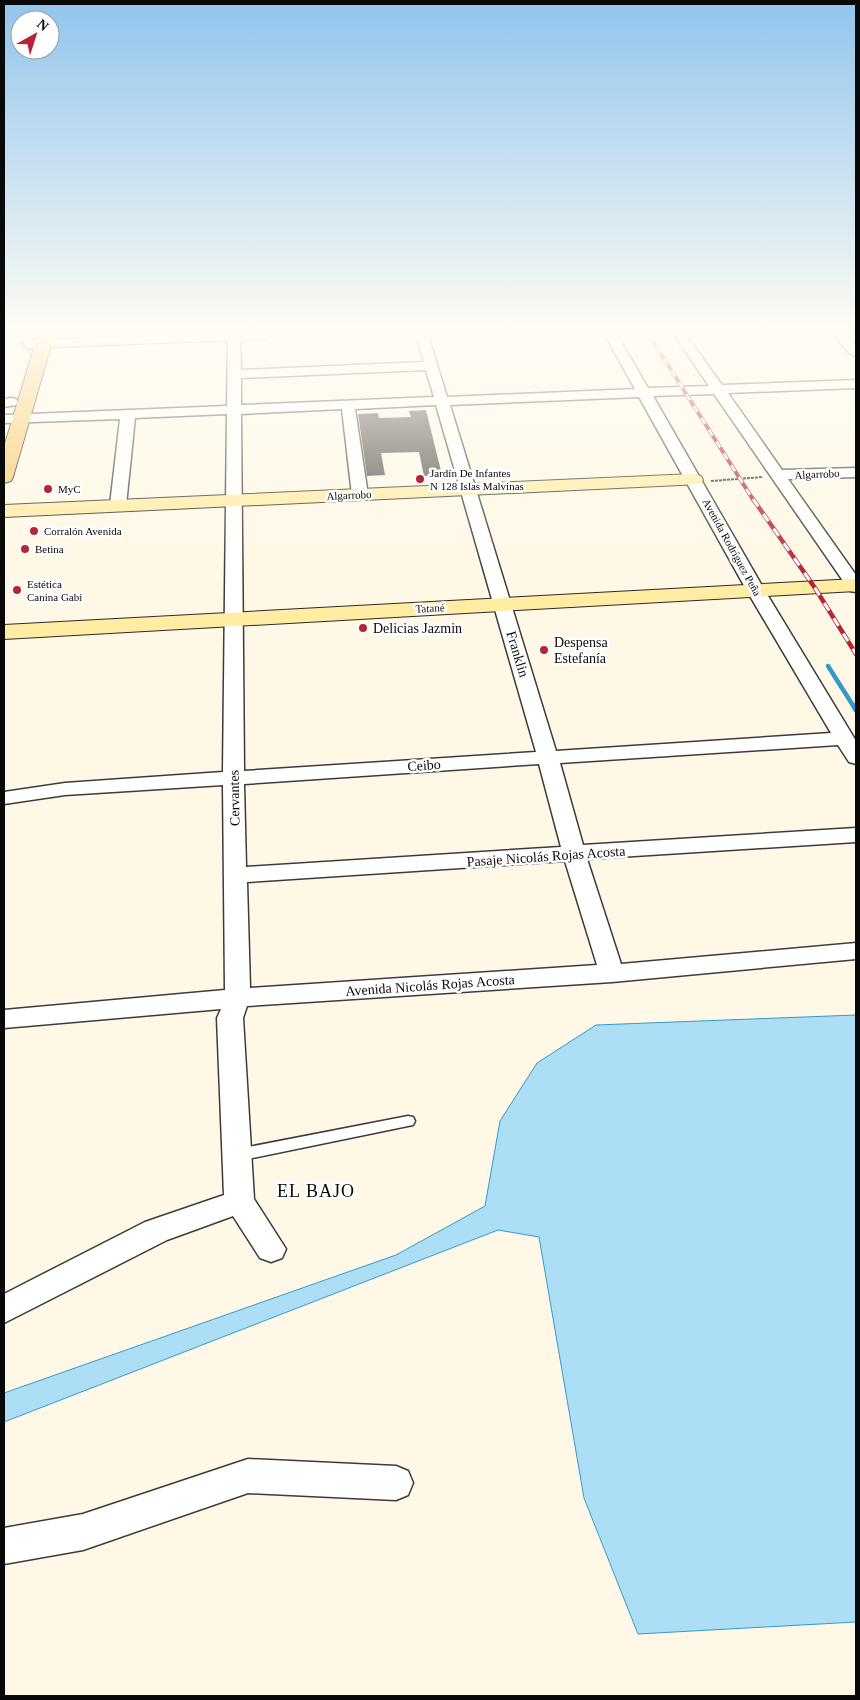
<svg xmlns="http://www.w3.org/2000/svg" width="860" height="1700" viewBox="0 0 860 1700" font-family="Georgia,serif">
	<style>
		.water { fill: #acdff5; stroke: #359aca }
		.lines { fill: none; stroke-linecap: round; stroke-linejoin: round }
		.stream-far1 { stroke: #359aca; stroke-width: 4.5 }
		.stream { stroke: #359aca; stroke-width: 5.5 }
		.building { fill: #524a46 }
		.lane-casing { stroke: #3c3c3c; stroke-width: 3 }
		.street-casing { stroke: #3c3c3c; stroke-width: 3 }
		.secondary-casing { stroke: #2b2b2b; stroke-width: 2 }
		.primary-casing { stroke: #1a1a1a; stroke-width: 2 }
		.path { stroke: #2b2b2b; stroke-width: 2; stroke-dasharray: 3 1; stroke-linecap: butt }
		.lane { fill: #fff; fill-rule: evenodd }
		.street { fill: #fff; fill-rule: evenodd }
		.secondary { fill: #feeda2; fill-rule: evenodd }
		.primary { fill: #f7c65e; fill-rule: evenodd }
		.rail-far1-casing { stroke: #b62537; stroke-width: 4 }
		.rail-casing { stroke: #b62537; stroke-width: 4.5 }
		.rail-far1 { stroke: #fff; stroke-width: 2.5; stroke-dasharray: 7; stroke-linecap: butt }
		.rail { stroke: #fff; stroke-width: 3; stroke-dasharray: 9; stroke-linecap: butt }
		.poi-dot { fill: #b62537; stroke: #fff; stroke-width: 2 }
		.labels { text-anchor: middle; stroke-width: 5; stroke-linejoin: round; paint-order: stroke }
		.far-poi-label { font-size: 11px; fill: #090909; stroke: #fff; text-anchor: start }
		.far-street-label { font-size: 11px; fill: #090909; stroke: #fff }
		.poi-label { font-size: 14px; fill: #090909; stroke: #fff; text-anchor: start }
		.street-label { font-size: 14px; fill: #090909; stroke: #fff }
		.near-neighbourhood-label { font-size: 18px; letter-spacing: 1px; fill: #090909; stroke: #fff }
	</style>
	<rect width="100%" height="100%" fill="#fff8e6"/>
	<path class="water" d="M856,1015V1622L638,1634L584,1498L539,1237L498,1230L4,1422V1393L396,1255L485,1206L500,1121L537,1063L596,1025Z"/>
	<g class="lines">
		<path class="stream-far1" d="M828,666L854,707"/>
		<path class="stream" d="M854,706L856,710"/>
	</g>
	<path class="building" d="M426,410L442,475L424,476L419,452L381,453L385,475L367,476L358,414L378,413L379,418L411,417L409,411Z"/>
	<g class="lines">
		<g class="lane-casing">
			<path id="lane" d="M408,1116L413,1117L415,1121L413,1125L408,1126L238,1161L233,1159L231,1155L233,1151L238,1149Z"/>
		</g>
		<g class="street-casing">
			<g id="street">
				<path d="M168,335H271L265,339L240,340L241,370L424,362L416,335H428L447,397L635,389L605,335H617L648,388L709,386L674,335H686L722,385L856,380V388L728,393L782,470L856,468V477L788,479L856,575V592L850,591L714,394L653,396L765,591L856,741V764L849,762L838,745L560,763L583,845L856,828V842L587,859L621,964L856,943V959L612,982L247,1006L243,1018L254,1199L286,1249L282,1258L271,1262L260,1258L233,1216L167,1240L4,1323V1294L145,1222L224,1195L217,1018L221,1009L4,1028V1010L225,990L223,785L65,795L4,804V792L65,783L223,772L227,414L135,418L126,505L124,508H112L110,505L120,419L4,423V415H6L227,406L228,340L28,348L22,344L28,340ZM426,370L434,397L241,405V378ZM639,397L747,591L831,733L556,751L450,405ZM436,405L536,752L244,771L241,414L342,409L352,495L354,498H366L368,495L355,409ZM539,764L561,847L246,867L244,784ZM565,861L597,965L250,988L247,882Z"/>
				<path d="M833,335H846L856,345V356L851,355Z"/>
				<path d="M11,398L16,399L18,402L16,405L4,407V399Z"/>
				<path d="M248,1459L396,1466L408,1471L413,1483L408,1495L396,1500L248,1493L83,1550L4,1564V1528L83,1514Z"/>
			</g>
		</g>
		<g class="secondary-casing">
			<g id="secondary">
				<path d="M694,474L701,476L703,480L701,484L4,517V505Z"/>
				<path d="M856,579V591L4,639V625Z"/>
			</g>
		</g>
		<g class="primary-casing">
			<path id="primary" d="M38,335H54L13,477L11,481L4,483V447Z"/>
		</g>
		<path class="path" d="M711,481L763,477"/>
		<use href="#lane" class="lane"/>
		<use href="#street" class="street"/>
		<use href="#secondary" class="secondary"/>
		<use href="#primary" class="primary"/>
		<g class="rail-far1-casing">
			<path id="rail-far1" d="M649,335L754,501"/>
		</g>
		<g class="rail-casing">
			<path id="rail" d="M753,499L815,588L856,654"/>
		</g>
		<use href="#rail-far1" class="rail-far1"/>
		<use href="#rail" class="rail"/>
	</g>
	<linearGradient id="sky" x2="0" y2="1"><stop stop-color="#90c5ed"/><stop offset="0.58" stop-color="#fffcf4"/><stop offset="1" stop-color="#fffcf4" stop-opacity="0"/></linearGradient>
	<rect width="860" height="573" fill="url(#sky)"/>
	<g class="poi-dot">
		<circle cx="420" cy="479" r="5"/>
		<circle cx="48" cy="489" r="5"/>
		<circle cx="34" cy="531" r="5"/>
		<circle cx="25" cy="549" r="5"/>
		<circle cx="17" cy="590" r="5"/>
		<circle cx="363" cy="628" r="5"/>
		<circle cx="544" cy="650" r="5"/>
	</g>
	<g class="labels">
		<g class="far-poi-label">
			<text x="430" y="477">Jardín De Infantes<tspan x="430" dy="13">N 128 Islas Malvinas</tspan></text>
			<text x="58" y="493">MyC</text>
			<text x="44" y="535">Corralón Avenida</text>
			<text x="35" y="553">Betina</text>
			<text x="27" y="588">Estética<tspan x="27" dy="13">Canina Gabi</tspan></text>
		</g>
		<g class="far-street-label">
			<text transform="translate(817 474) rotate(-3)" y="4">Algarrobo</text>
			<text transform="translate(349 495) rotate(-3)" y="4">Algarrobo</text>
			<text transform="translate(732 547) rotate(61)" y="4">Avenida Rodríguez Peña</text>
			<text transform="translate(430 608) rotate(-3)" y="4">Tatané</text>
		</g>
		<g class="poi-label">
			<text x="373" y="633">Delicias Jazmin</text>
			<text x="554" y="647">Despensa<tspan x="554" dy="16">Estefanía</tspan></text>
		</g>
		<g class="street-label">
			<text transform="translate(518 654) rotate(73)" y="5">Franklin</text>
			<text transform="translate(424 765) rotate(-4)" y="5">Ceibo</text>
			<text transform="translate(234 798) rotate(-91)" y="5">Cervantes</text>
			<text transform="translate(546 856) rotate(-4)" y="5">Pasaje Nicolás Rojas Acosta</text>
			<text transform="translate(430 985) rotate(-4)" y="5">Avenida Nicolás Rojas Acosta</text>
		</g>
		<g class="near-neighbourhood-label">
			<text x="316" y="1197">EL BAJO</text>
		</g>
	</g>
	<rect width="860" height="1700" fill="none" stroke="#090909" stroke-width="10"/>
	<g transform="translate(35 35) rotate(39)"><circle r="24" fill="#ffffff" stroke="#9d9d9d"/>
	<path d="M0-4L9 19L0 12L-9 19Z" fill="#b62537"/>
	<text y="-8" font-size="14" font-weight="bold" text-anchor="middle" fill="#090909">N</text>
	</g>
</svg>
